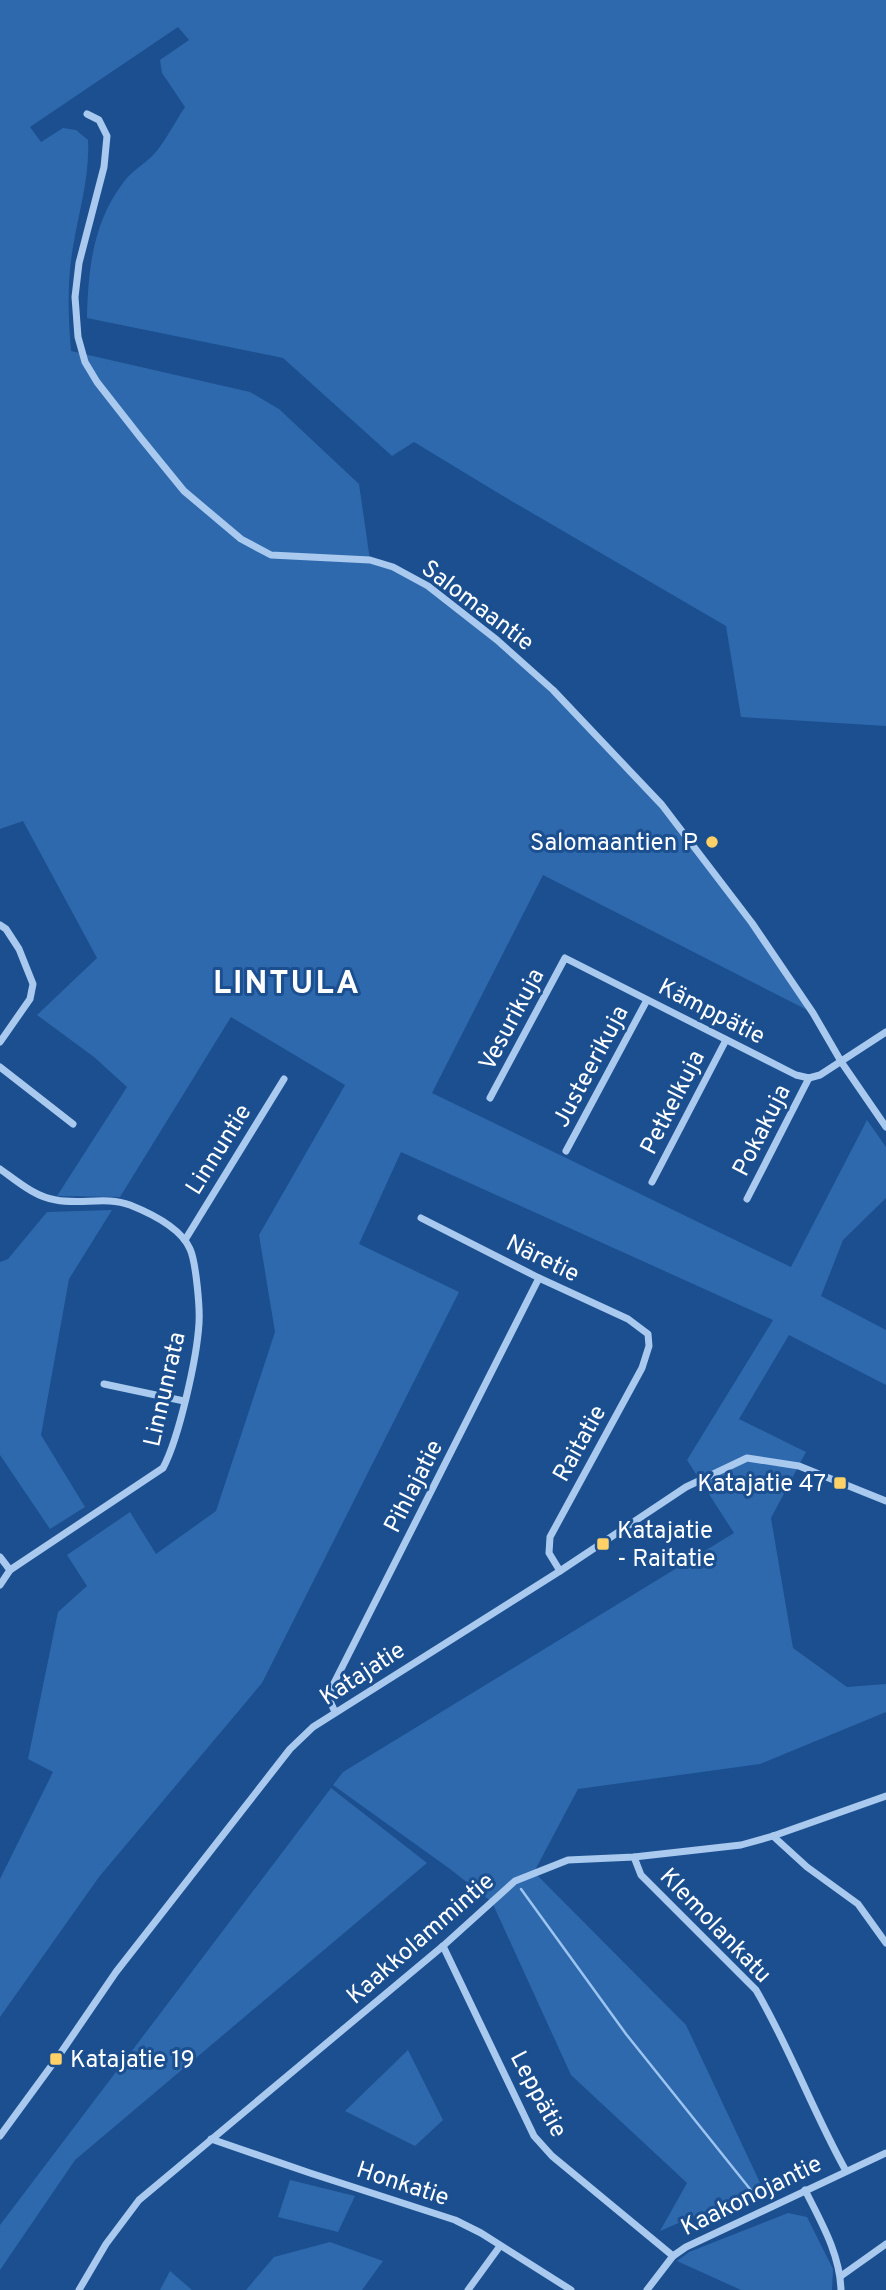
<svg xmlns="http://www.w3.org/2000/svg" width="886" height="2290" viewBox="0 0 886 2290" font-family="Overpass,sans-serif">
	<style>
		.green { fill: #2e69ad }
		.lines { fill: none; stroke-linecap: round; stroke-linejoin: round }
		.stream { stroke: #9cc4f0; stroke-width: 2.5 }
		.street { stroke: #a9c9ee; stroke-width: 7 }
		.poi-dot { fill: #ffd166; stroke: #1b4f8f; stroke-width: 2.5 }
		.labels { text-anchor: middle; stroke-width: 6; stroke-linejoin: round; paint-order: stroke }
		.street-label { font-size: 24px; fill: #fff; stroke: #1b4f8f }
		.poi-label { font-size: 24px; fill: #fff; stroke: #1b4f8f; text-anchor: end }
		.district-label { font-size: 32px; font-weight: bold; letter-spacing: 2px; fill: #fff; stroke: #1b4f8f }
	</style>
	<rect width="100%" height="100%" fill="#1b4f8f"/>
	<g class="green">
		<path d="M0,0H886V726L741,717L726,626L503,496L414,442L392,456L283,358L87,318C88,270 93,222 123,183C131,171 145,164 155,153C166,140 175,122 185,107L162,73L160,60L189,40L178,27L30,127L41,142L63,128L76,130L88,140C90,176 79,211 73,247C67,282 68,315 71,351L250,392L279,409L359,484L370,560L428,586L497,640L654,795L752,923L813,1013L543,875L432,1093L791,1267L867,1120L886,1147V1198L843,1240L821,1296L886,1330V1385L789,1335L739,1419L806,1452L771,1518L793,1648L847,1687L886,1684V1712L760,1764L578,1789L534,1872L686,2025L762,2187L660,2231L687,2183L571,2075L492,1902L450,1869L333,1785L343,1772L734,1533L687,1460L773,1320L401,1152L359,1244L459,1292L262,1683L99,1877L0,2017V1879L53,1772L28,1759L58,1612L87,1586L67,1555L130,1512L156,1554L216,1511L275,1332L259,1235L345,1085L231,1017L120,1197L57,1196L127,1087L94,1057L37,1015L97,958L23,821L0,829Z"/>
		<path d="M112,1210L69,1279L41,1435L85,1507L50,1529L0,1455V1262L8,1259L47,1212Z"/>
		<path d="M331,1788L427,1863L75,2160L0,2270V2225Z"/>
		<path d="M408,2050L443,2120L415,2146L345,2111Z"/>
		<path d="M290,2180L355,2196L338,2232L278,2217Z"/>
		<path d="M788,2213L807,2217L833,2269L832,2290H741L677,2261L689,2252Z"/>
		<path d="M330,2242L383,2261L362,2290H246L274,2257Z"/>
		<path d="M170,2271L192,2290H160Z"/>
	</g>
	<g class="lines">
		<path class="stream" d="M521,1889L626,2034L754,2194"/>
		<g class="street">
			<path d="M87,114L99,120L107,136L104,167L79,263L75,297L78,337L85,362L97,382L140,437L184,491L241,539L271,555L370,560L393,567L428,586L497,640L553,690L662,805L752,923L813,1013L842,1063L886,1127"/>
			<path d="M0,925L6,929L19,949L33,984L30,999L0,1042"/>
			<path d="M0,1067L73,1124"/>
			<path d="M490,1098L565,958L796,1075L809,1078L820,1075L886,1032"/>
			<path d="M566,1151L647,1000"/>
			<path d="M0,1169C17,1181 35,1197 56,1200C81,1205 106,1196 130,1205C150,1213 181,1228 190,1249C196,1262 200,1308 199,1323C197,1358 179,1438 163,1468L10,1570L0,1585"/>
			<path d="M652,1182L726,1040"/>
			<path d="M747,1199L809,1078"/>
			<path d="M421,1218L539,1278L628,1319L648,1334L649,1346L642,1368L550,1537L549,1553L560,1571"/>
			<path d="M185,1240L284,1079"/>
			<path d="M104,1384L184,1401"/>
			<path d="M0,1557L10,1570"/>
			<path d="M335,1712L330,1701L331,1689L539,1278"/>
			<path d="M773,1836L807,1867L858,1904L886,1943"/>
			<path d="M634,1857L641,1875L756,1990C790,2048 813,2112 846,2171"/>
			<path d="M443,1946L534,2136L552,2156L673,2256"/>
			<path d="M0,2136L60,2054L116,1972L290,1749L313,1727L560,1571L686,1487L747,1458L799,1466L886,1501"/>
			<path d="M211,2139L310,2173L455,2220L481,2233L571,2290"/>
			<path d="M805,2190C821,2222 840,2254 841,2290"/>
			<path d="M841,2276L886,2244"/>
			<path d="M79,2290L106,2244L139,2200L443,1946L515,1881L568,1860L634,1857L741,1845L773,1836L886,1796"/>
			<path d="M468,2290L500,2246"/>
			<path d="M647,2290L673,2256L686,2247L886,2153"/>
		</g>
	</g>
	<g class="poi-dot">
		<circle cx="712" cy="842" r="7"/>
		<rect x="833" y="1476" width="14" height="14" rx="3.5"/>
		<rect x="596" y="1537" width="14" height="14" rx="3.5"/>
		<rect x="49" y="2052" width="14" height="14" rx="3.5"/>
	</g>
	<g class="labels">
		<g class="street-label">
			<text transform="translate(478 605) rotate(37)" y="8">Salomaantie</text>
			<text transform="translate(712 1011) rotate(27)" y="8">Kämppätie</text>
			<text transform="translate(511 1019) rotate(-62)" y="8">Vesurikuja</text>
			<text transform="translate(590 1066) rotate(-62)" y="8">Justeerikuja</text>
			<text transform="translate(672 1102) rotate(-63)" y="8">Petkelkuja</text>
			<text transform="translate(761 1130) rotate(-63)" y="8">Pokakuja</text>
			<text transform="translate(218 1149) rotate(-58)" y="8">Linnuntie</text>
			<text transform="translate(543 1258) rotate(26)" y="8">Näretie</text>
			<text transform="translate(164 1389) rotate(-77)" y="8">Linnunrata</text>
			<text transform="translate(579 1443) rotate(-61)" y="8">Raitatie</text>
			<text transform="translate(413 1486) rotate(-63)" y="8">Pihlajatie</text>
			<text transform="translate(362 1673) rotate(-33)" y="8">Katajatie</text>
			<text transform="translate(716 1925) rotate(46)" y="8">Klemolankatu</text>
			<text transform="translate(420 1938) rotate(-41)" y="8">Kaakkolammintie</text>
			<text transform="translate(539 2094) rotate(62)" y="8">Leppätie</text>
			<text transform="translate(403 2183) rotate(18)" y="8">Honkatie</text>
			<text transform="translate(751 2195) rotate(-26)" y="8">Kaakonojantie</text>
		</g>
		<g class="poi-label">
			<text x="698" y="850">Salomaantien P</text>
			<text x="826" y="1491">Katajatie 47</text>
			<text x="617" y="1538" text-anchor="start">Katajatie<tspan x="617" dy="28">- Raitatie</tspan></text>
			<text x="70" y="2067" text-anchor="start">Katajatie 19</text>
		</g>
		<g class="district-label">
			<text x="287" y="993">LINTULA</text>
		</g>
	</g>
</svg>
